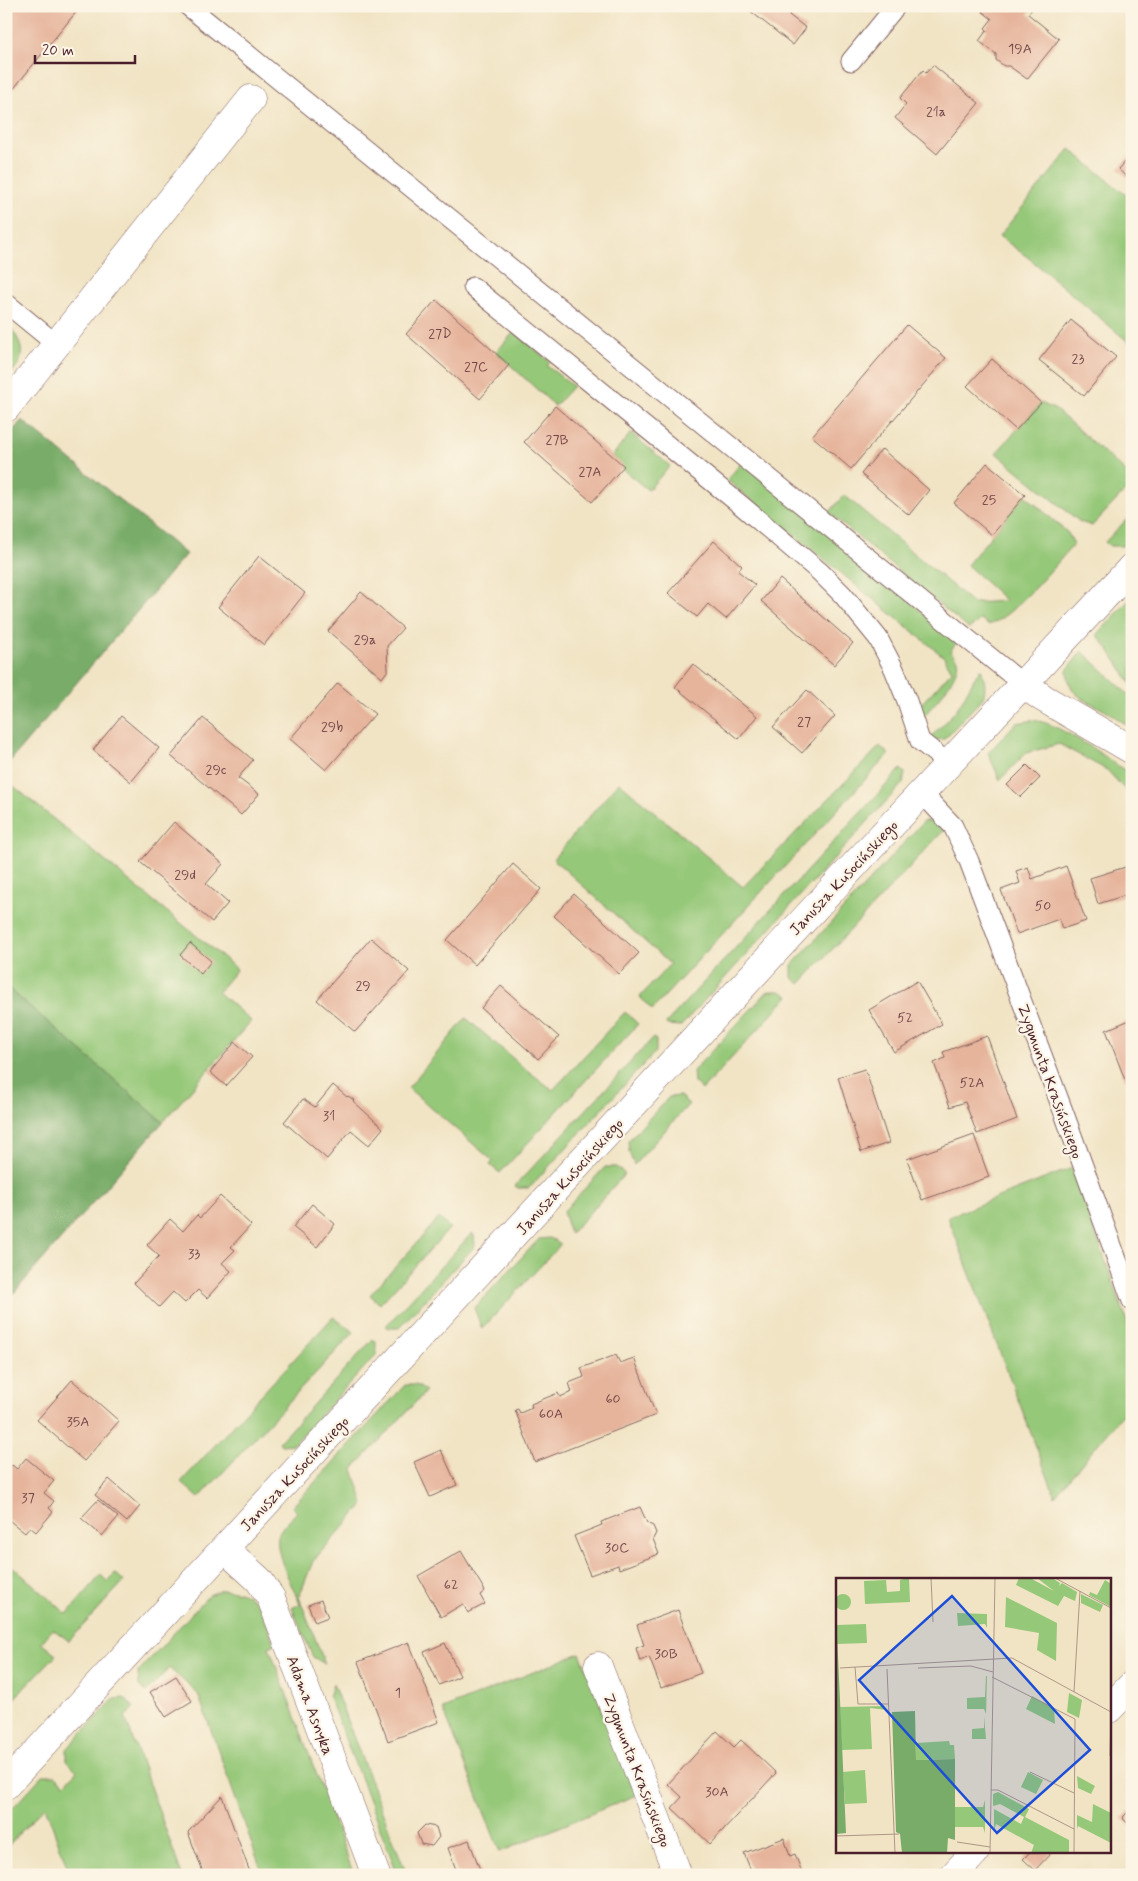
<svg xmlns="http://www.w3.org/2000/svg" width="1138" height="1881" viewBox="0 0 1138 1881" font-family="Mynerve,sans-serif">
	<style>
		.green { fill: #95c878; stroke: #707452 }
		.forest { fill: #78ac68; stroke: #61664a }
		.building { fill: #e6b49b }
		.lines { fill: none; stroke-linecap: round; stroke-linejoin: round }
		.service-casing { stroke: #846461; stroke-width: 21 }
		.minor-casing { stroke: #846461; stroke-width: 29 }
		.tertiary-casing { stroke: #846461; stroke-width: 29 }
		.service { stroke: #fff; stroke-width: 19 }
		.minor { stroke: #fff; stroke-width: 28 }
		.tertiary { stroke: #fff; stroke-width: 28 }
		.labels { text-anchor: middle; stroke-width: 4.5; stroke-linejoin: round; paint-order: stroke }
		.number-label { font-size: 14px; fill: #714447 }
		.street-label { font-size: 16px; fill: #4a1f2b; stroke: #fcf5e5 }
		.inset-road { fill: none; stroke: #ae9587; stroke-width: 1 }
		.view { fill: #1d4ed8; fill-opacity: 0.15; stroke: #1d4ed8; stroke-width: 2.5 }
		.inset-edge { fill: none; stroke: #4a1f2b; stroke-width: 2.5 }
	</style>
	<rect width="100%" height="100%" fill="#fcf5e5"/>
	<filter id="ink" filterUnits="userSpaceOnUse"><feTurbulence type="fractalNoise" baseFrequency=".02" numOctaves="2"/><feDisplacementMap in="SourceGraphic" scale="10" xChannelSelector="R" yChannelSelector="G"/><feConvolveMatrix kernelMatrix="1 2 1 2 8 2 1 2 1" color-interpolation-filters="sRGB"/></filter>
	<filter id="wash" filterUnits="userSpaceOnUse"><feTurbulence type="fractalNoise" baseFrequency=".0096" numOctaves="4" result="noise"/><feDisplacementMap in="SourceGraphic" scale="20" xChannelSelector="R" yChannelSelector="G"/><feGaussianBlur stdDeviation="1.12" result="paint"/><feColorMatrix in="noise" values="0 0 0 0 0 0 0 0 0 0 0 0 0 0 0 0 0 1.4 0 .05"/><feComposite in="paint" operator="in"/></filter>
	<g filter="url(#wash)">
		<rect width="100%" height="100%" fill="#f1e4c5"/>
		<g class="green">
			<path d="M1070,149L1132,200V345L1030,259L999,236Z"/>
			<path d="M6,324C16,332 25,348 20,361C18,365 13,371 10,375L6,371Z"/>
			<path d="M514,332L550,362L547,366L573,386L555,406L496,352Z"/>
			<path d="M1041,403L1056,410L1126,472L1132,466V484L1092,526L1080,522L996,453Z"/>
			<path d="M631,433L670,466L648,490L622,469L612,456Z"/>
			<path d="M742,462L958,641L950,651C952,654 956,657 957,660C962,674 931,708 922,718L919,706L952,671L944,657L727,480Z"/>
			<path d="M844,495L973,603L1006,601L967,565L1025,495L1068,533L1074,544C1058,562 1009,621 988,625L981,619L969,629L829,513Z"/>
			<path d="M1132,514V536L1123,546H1110L1105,542Z"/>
			<path d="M1132,597V685L1109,650L1097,635Z"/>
			<path d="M1082,651L1127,693L1132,701V728C1122,722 1112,714 1102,709C1081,698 1069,695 1067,670Z"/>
			<path d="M981,668C984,679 987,687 983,698L944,739L932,740L930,738C941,726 955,714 963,699C969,688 974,678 981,668Z"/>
			<path d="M1035,720C1060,724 1111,760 1132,776V797L1107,770L1059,744L1026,753L1000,780L988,753L1016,723Z"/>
			<path d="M880,746L889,754L652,1010L640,997L670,964L553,859L619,782L743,887Z"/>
			<path d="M901,769L905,773L903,783L681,1026L667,1025L666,1023Z"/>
			<path d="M6,780L237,969L218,992L251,1021L163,1122L6,986Z"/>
			<path d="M924,821H935L944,830L800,984L792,977V965Z"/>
			<path d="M768,991H780L789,996L702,1090L694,1082L693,1071Z"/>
			<path d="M625,1012L638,1024L500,1173L490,1165L493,1161L408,1088L466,1018L523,1067L553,1090Z"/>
			<path d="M653,1038L656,1040V1051L529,1188H518L515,1186Z"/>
			<path d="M680,1096L689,1104L634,1165L629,1152L628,1141L669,1097Z"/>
			<path d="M605,1167H616L625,1174L570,1234L563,1212Z"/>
			<path d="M1072,1168L1132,1335V1403L1055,1496L948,1217Z"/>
			<path d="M439,1218L450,1228L380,1304L370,1295Z"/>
			<path d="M472,1233L474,1235L475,1246L399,1328H389L386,1326Z"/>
			<path d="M550,1238L561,1244L482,1329L474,1308L539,1239Z"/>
			<path d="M333,1317L354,1332L199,1498L181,1482Z"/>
			<path d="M373,1339L376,1342V1355L294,1444L281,1445L279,1442Z"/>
			<path d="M405,1385H416L426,1391L353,1469L364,1504L313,1561L299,1597L325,1664L313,1657L292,1608L300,1604C293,1587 272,1550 279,1533C283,1525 291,1518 297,1512L292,1507Z"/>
			<path d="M6,1561L67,1614L101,1575L108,1582L115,1573L124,1581L69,1641L53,1629L41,1643L56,1655L6,1707Z"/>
			<path d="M221,1590C261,1590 263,1613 274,1644L269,1647L354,1875H263L198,1694L169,1668L147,1692L139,1686L138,1672L209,1595Z"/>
			<path d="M580,1653L636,1795L500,1852L443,1709Z"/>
			<path d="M333,1684L407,1875H398L329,1697Z"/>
			<path d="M124,1698L134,1707L125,1717L182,1875H70L45,1806L6,1848V1815L43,1775H55L65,1784L77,1771L67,1761V1749L114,1699Z"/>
		</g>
		<g class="forest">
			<path d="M22,420L186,554L6,766V439Z"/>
			<path d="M6,986L163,1122L6,1302Z"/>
		</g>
		<g id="blocks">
			<g class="building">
				<path d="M15,6H81L6,98V17Z"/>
				<path d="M744,6H796L789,15L806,28L793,45Z"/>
				<path d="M979,6H1028L1032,9L1028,14L1059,39L1027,79L1009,66H1004L996,60V54L979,41L987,30L985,28L992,19L978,8Z"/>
				<path d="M933,65L979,103L937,154L895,118L906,104L900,98L923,70L926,73Z"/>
				<path d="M1132,153V182L1118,169Z"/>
				<path d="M436,300L509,365L480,399L406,334Z"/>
				<path d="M1071,320L1116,357L1084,396L1039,360Z"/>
				<path d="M907,325L946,358L851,469L812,436Z"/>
				<path d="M992,359L1041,403L1016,430L967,386Z"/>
				<path d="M555,406L624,466L592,502L524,442Z"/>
				<path d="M882,449L929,490L909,515L861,474Z"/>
				<path d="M987,463L1025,495L992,535L954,503Z"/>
				<path d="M714,541L742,566L738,571L755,585L726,619L708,604L697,617L668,593Z"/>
				<path d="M259,556L305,593L264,645L218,607Z"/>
				<path d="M780,579L853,643L834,665L761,601Z"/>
				<path d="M361,592L403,628L387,646L388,670L382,678L328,631Z"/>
				<path d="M693,664L757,716L739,739L675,687Z"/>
				<path d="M338,683L375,714L326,770L290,739Z"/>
				<path d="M807,690L835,716L802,753L773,727Z"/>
				<path d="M121,716L159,748L131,782L93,750Z"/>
				<path d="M203,718L253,760L238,778L259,794L241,815L171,756Z"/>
				<path d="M1027,765L1040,778L1021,797L1007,785Z"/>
				<path d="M174,822L223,864L206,884L228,903L212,922L140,862Z"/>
				<path d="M513,864L541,889L475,965L447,940Z"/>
				<path d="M1132,865V893L1098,904L1090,878Z"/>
				<path d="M1066,866L1086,921L1062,929L1059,919L1017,934L1001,890L1020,883L1016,871L1028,867L1032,879Z"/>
				<path d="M574,894L639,953L619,974L554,916Z"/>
				<path d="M371,938L409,971L355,1032L317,1000Z"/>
				<path d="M190,943L211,961L201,974L180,955Z"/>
				<path d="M917,981L942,1024L894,1052L869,1010Z"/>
				<path d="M501,986L559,1037L538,1059L481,1008Z"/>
				<path d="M1132,1019V1077L1125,1080L1106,1030Z"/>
				<path d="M987,1036L1017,1119L977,1134L965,1102L950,1107L934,1063L945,1058L943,1052Z"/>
				<path d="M235,1042L252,1057L226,1086L210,1072Z"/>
				<path d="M865,1069L889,1143L861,1152L838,1077Z"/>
				<path d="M333,1085L347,1097L348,1096L354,1100L353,1101L383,1128L369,1145L351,1130L327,1159L284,1122L303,1099L315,1107Z"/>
				<path d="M974,1135L989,1177L922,1200L907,1159Z"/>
				<path d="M220,1196L251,1225L231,1247L235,1250L222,1263L231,1271L207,1298L198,1290L185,1303L173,1292L159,1307L134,1283L159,1256L147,1245L170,1219L183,1231L197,1215L200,1218Z"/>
				<path d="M312,1204L335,1224L317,1247L293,1227Z"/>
				<path d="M616,1355L620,1363L634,1358L656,1415L535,1462L515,1410L518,1409L520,1413L532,1408L531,1404L558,1393L560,1397L572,1392L569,1383L584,1377L581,1368Z"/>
				<path d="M72,1380L119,1421L84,1461L37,1420Z"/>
				<path d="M441,1450L457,1485L430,1497L414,1462Z"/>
				<path d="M26,1458L54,1481L44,1493L54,1501L49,1508L53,1512L36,1532L30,1527L25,1533L10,1521L6,1520V1471L12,1465L17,1469Z"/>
				<path d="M109,1479L140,1506L127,1522L95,1495Z"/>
				<path d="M98,1500L118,1517L102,1536L81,1518Z"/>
				<path d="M640,1507L647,1523L653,1526L656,1533L653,1539L659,1554L619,1569L618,1565L590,1575L574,1536L602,1525L601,1522Z"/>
				<path d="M461,1551L485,1591L480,1595L485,1604L468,1613L463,1604L441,1617L418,1576Z"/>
				<path d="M321,1600L328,1617L315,1622L308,1605Z"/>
				<path d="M678,1610L701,1673L661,1688L649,1657L640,1661L636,1648L644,1645L637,1625Z"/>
				<path d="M409,1642L439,1722L388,1741L358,1662Z"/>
				<path d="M445,1643L460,1676L439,1685L424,1652Z"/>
				<path d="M176,1676L192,1701L166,1717L150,1692Z"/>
				<path d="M717,1731L734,1747L741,1740L776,1773L710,1844L672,1808L682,1797L668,1784Z"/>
				<path d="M222,1796L251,1875H204L188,1832Z"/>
				<path d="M1132,1808V1827L1122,1818Z"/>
				<path d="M425,1825L436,1827L439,1837L432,1846L421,1844L417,1833Z"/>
				<path d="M784,1838L790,1856L795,1854L803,1875H746V1873L751,1871L744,1853Z"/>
				<path d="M469,1840L482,1875H458L448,1848Z"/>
				<path d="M1030,1852H1052L1035,1870L1023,1859Z"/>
			</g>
		</g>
	</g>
	<g filter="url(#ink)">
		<use href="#blocks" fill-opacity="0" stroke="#846461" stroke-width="1"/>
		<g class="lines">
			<g class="service-casing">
				<g id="service">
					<path d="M188,6L1023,684"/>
					<path d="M851,61L896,6"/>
					<path d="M473,287L742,506L820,572L843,595L878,638L894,669L907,701L920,741L949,764"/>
					<path d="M6,303L56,344"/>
					<path d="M922,793L953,826L969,861L1065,1116L1132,1301"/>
				</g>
			</g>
			<g class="minor-casing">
				<g id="minor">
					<path d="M6,408L251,99"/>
					<path d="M1023,684L1043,698L1132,750"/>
					<path d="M225,1549L259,1580L271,1598L376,1875"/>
					<path d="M598,1666L678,1875"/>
					<path d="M1109,1709L1132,1685"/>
					<path d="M954,1875L975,1852"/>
				</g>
			</g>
			<g class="tertiary-casing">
				<path id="tertiary" d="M6,1785L860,859L1132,567"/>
			</g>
			<use href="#service" class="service"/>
			<use href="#minor" class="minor"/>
			<use href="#tertiary" class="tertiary"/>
		</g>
	</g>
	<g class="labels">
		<g class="number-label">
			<text x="1020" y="53">19A</text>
			<text x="936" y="116">21a</text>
			<text x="440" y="338">27D</text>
			<text x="1078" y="363">23</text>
			<text x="476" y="371">27C</text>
			<text x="557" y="444">27B</text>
			<text x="590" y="476">27A</text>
			<text x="989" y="504">25</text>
			<text x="365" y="644">29a</text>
			<text x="804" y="726">27</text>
			<text x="332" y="731">29b</text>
			<text x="216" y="774">29c</text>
			<text x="185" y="879">29d</text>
			<text x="1043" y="910">50</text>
			<text x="363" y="990">29</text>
			<text x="905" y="1022">52</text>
			<text x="972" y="1087">52A</text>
			<text x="329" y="1120">31</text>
			<text x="194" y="1258">33</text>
			<text x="613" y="1403">60</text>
			<text x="551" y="1418">60A</text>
			<text x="78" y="1426">35A</text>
			<text x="28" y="1502">37</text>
			<text x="617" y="1552">30C</text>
			<text x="451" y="1589">62</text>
			<text x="666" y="1658">30B</text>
			<text x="398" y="1697">1</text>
			<text x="717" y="1796">30A</text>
		</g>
		<g class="street-label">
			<text transform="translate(843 877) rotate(-47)" y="6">Janusza Kusocińskiego</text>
			<text transform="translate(1051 1081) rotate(70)" y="6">Zygmunta Krasińskiego</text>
			<text transform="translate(569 1176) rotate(-48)" y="6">Janusza Kusocińskiego</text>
			<text transform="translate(294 1473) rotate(-47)" y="6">Janusza Kusocińskiego</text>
			<text transform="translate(311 1705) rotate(69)" y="6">Adama Asnyka</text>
			<text transform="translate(638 1770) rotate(69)" y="6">Zygmunta Krasińskiego</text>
		</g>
	</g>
	<g transform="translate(836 1578)">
		<rect width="275" height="275" fill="#f1e4c5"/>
		<path d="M73,0L74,24L29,26L28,3L50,2L51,14L64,13V2ZM183,0H194L218,13L201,0H216L224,5L223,8L226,5L241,14L239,23L228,18L222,28L180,7ZM269,2L275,6V29L253,17L254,14L261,17ZM245,16L267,27L264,34L245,25ZM-1 24a8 8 0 1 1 16 0a8 8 0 1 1-16 0ZM170,19L221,45L220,83L201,72L203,55L169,49ZM121,35L151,36V50L149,46L122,48ZM30,46L31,65L1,66V47ZM150,98H151L150,136L148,131H131V120L149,119ZM233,115L246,122L243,140L231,134ZM196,118L218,130L219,146L190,131ZM48,128L51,132L34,130L36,171L6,172L4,129ZM148,138L150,161H136V151L148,150ZM113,163L114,167H118L119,181L80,182V165ZM29,192L31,225L9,226L7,194ZM192,194L207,202L200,216L185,209ZM241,198L259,208L255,216L242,210ZM162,214L193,231L189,239L233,262V275H195L198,267L160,246L158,253V231L185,246L188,239L164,226L157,228V216ZM149,222V255L147,249H119V229H147ZM257,226L275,235V265L242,248L241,251V237L256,244Z" fill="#95c878"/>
		<path d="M0,33L10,255L0,256ZM79,133L80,182L119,181V262L112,260L111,275H66L64,256L60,254L56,134Z" fill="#78ac68"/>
		<path class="inset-road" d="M95,0L97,44M219,0L275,30M19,89L22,126H53M4,90L176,80L275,134M82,90L135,88L157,94M51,91L59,275M156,99L239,141L238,275M238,114L244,13M274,178L275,133M194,194L238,215M155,212H162L238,251M0,258L63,256M121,264L154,269M154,275L159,0"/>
		<path class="view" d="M116,18L254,172L161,255L23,102Z"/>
		<rect width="275" height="275" class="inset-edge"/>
	</g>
	<rect width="1138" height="1881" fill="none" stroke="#fcf5e5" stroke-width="25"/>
	<path d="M35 55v8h100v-8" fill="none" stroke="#4a1f2b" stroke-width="2.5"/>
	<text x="42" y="55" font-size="15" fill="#4a1f2b" stroke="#fcf5e5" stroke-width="4" paint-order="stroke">20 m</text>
</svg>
